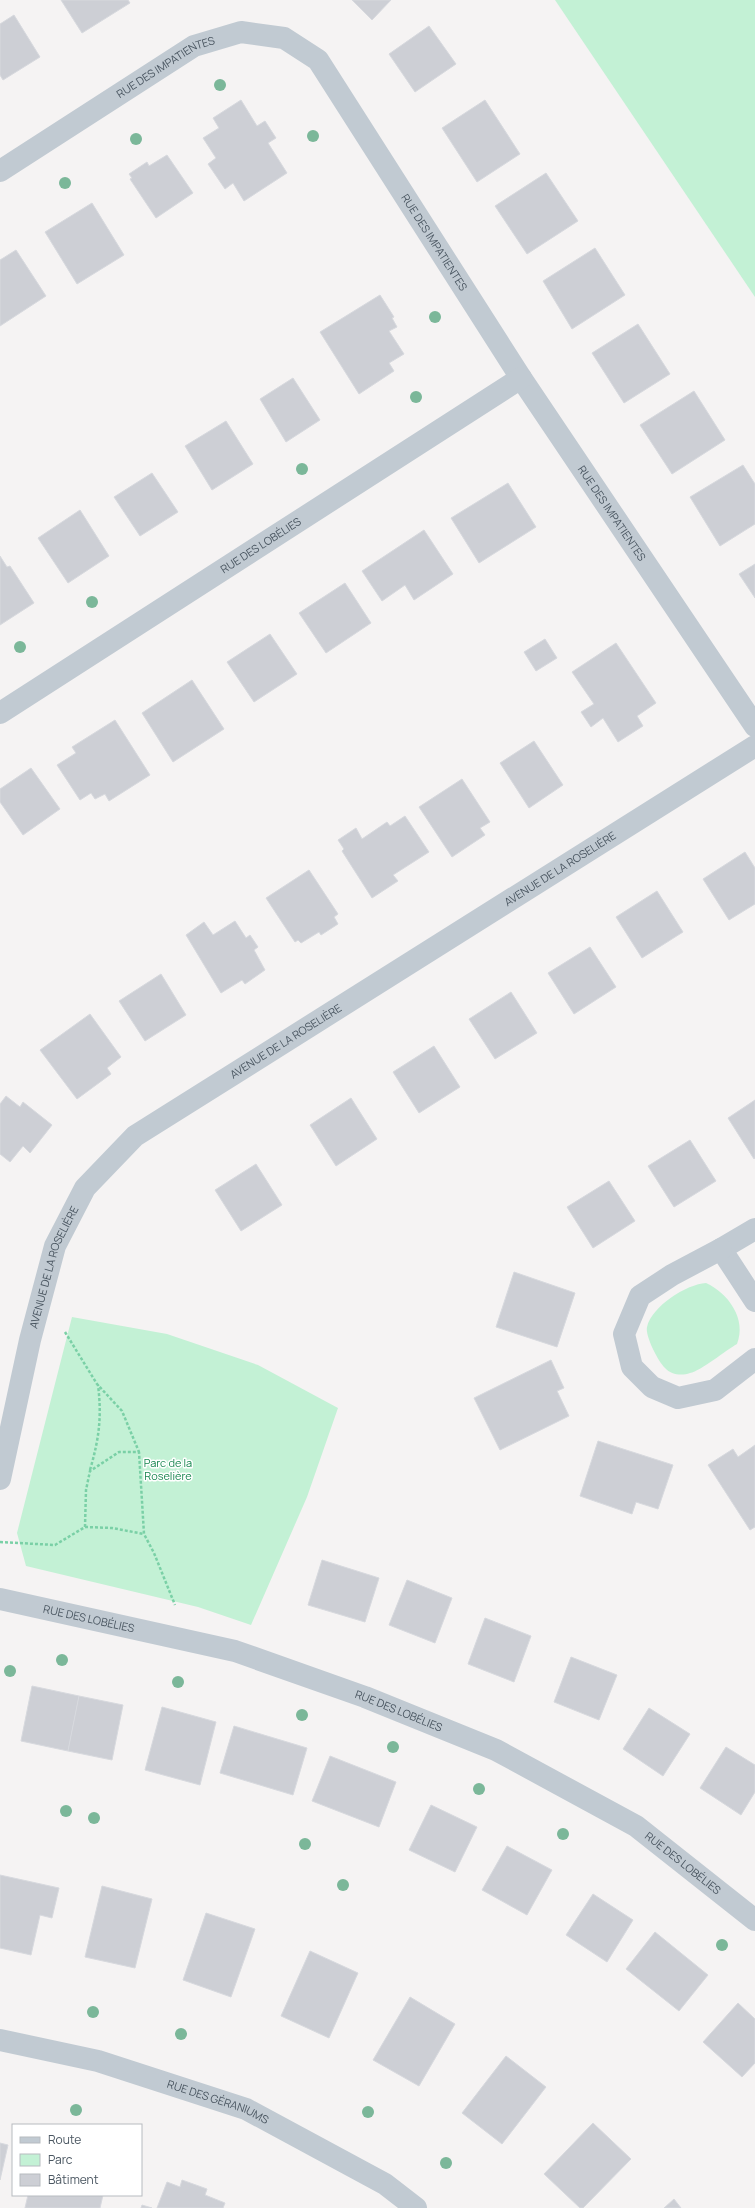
<svg xmlns="http://www.w3.org/2000/svg" width="755" height="2208" viewBox="0 0 755 2208" font-family="Manrope,sans-serif">
	<style>
		.green { fill: #c3f1d5 }
		.building { fill: #cdcfd5; stroke: #d7d9de }
		.lines { fill: none; stroke-linecap: round; stroke-linejoin: round }
		.path { stroke: #7ad0a6; stroke-width: 2.5; stroke-dasharray: 3 2; stroke-linecap: butt }
		.street { stroke: #c1cad2; stroke-width: 22 }
		.tree { fill: #7bb799 }
		.labels { text-anchor: middle; stroke-width: 3; stroke-linejoin: round; paint-order: stroke }
		.street-label { font-size: 11px; fill: #4a5661; stroke: #fff }
		.park-label { font-size: 11px; fill: #17864f; stroke: #fff }
	</style>
	<rect width="100%" height="100%" fill="#f5f3f3"/>
	<g class="green">
		<path d="M555,0H755V297Z"/>
		<path d="M706,1283C728,1293 747,1319 737,1344C726,1350 701,1371 690,1373C682,1376 671,1375 665,1368C658,1361 645,1336 647,1327C652,1306 687,1284 706,1283Z"/>
		<path d="M72,1317L167,1334L258,1365L338,1408L307,1497L251,1625L198,1607L26,1566L17,1533Z"/>
	</g>
	<g class="building">
		<path d="M61,0H128L130,3L82,33Z"/>
		<path d="M352,0H391L372,20Z"/>
		<path d="M14,15L40,57L3,80L0,75V24Z"/>
		<path d="M429,26L456,64L415,92L389,54Z"/>
		<path d="M241,100L257,126L265,121L276,138L268,143L287,173L244,201L233,183L225,189L208,164L216,158L203,138L219,128L213,118Z"/>
		<path d="M485,100L520,154L477,182L442,128Z"/>
		<path d="M167,155L193,193L156,218L130,179L132,178L129,174L147,162L149,166Z"/>
		<path d="M546,173L578,221L527,254L495,206Z"/>
		<path d="M92,203L124,255L77,284L45,232Z"/>
		<path d="M595,248L625,295L572,329L543,281Z"/>
		<path d="M16,250L46,296L0,326V260Z"/>
		<path d="M380,295L394,317L392,318L397,327L389,331L404,354L389,363L394,371L359,394L320,332Z"/>
		<path d="M638,324L670,374L624,403L592,353Z"/>
		<path d="M293,378L320,420L286,442L260,399Z"/>
		<path d="M694,391L725,440L672,474L640,425Z"/>
		<path d="M226,421L253,464L212,490L185,446Z"/>
		<path d="M743,465L755,484V524L720,546L690,497Z"/>
		<path d="M152,473L178,512L140,536L114,497Z"/>
		<path d="M508,483L536,527L479,563L451,518Z"/>
		<path d="M80,510L109,556L68,583L38,538Z"/>
		<path d="M424,530L453,574L414,600L405,585L382,601L362,571Z"/>
		<path d="M0,556L7,567L10,566L34,603L0,625Z"/>
		<path d="M755,564V598L739,574Z"/>
		<path d="M345,583L371,623L326,653L299,613Z"/>
		<path d="M270,634L297,674L254,702L227,662Z"/>
		<path d="M545,639L557,658L536,671L524,652Z"/>
		<path d="M616,643L656,703L637,716L643,726L618,742L603,718L591,727L581,712L594,704L572,672Z"/>
		<path d="M192,680L224,729L173,762L142,713Z"/>
		<path d="M115,720L150,775L109,801L105,794L95,799L91,793L80,800L57,765L76,753L72,747Z"/>
		<path d="M534,741L563,785L529,808L500,763Z"/>
		<path d="M31,768L60,809L23,835L0,802V789Z"/>
		<path d="M462,779L490,822L480,828L485,835L452,857L419,807Z"/>
		<path d="M405,816L429,852L393,875L398,881L372,898L342,851L344,849L338,840L356,828L362,839L387,822L390,826Z"/>
		<path d="M745,852L755,868V904L729,920L703,879Z"/>
		<path d="M309,870L338,914L334,917L338,924L321,935L319,932L301,943L298,940L295,942L266,898Z"/>
		<path d="M657,891L683,932L642,958L616,917Z"/>
		<path d="M235,921L246,938L250,935L258,947L254,950L265,970L245,984L242,980L221,993L186,935L204,922L213,935Z"/>
		<path d="M590,947L616,987L574,1014L548,973Z"/>
		<path d="M161,974L186,1015L145,1041L119,1001Z"/>
		<path d="M511,992L537,1033L495,1059L469,1019Z"/>
		<path d="M90,1014L121,1057L107,1068L111,1074L77,1099L40,1050Z"/>
		<path d="M434,1046L460,1087L419,1113L393,1072Z"/>
		<path d="M6,1096L20,1107L23,1102L52,1125L30,1153L23,1146L10,1162L0,1154V1104Z"/>
		<path d="M351,1098L377,1139L336,1166L310,1125Z"/>
		<path d="M755,1100V1158L754,1159L728,1118Z"/>
		<path d="M690,1140L716,1181L674,1207L648,1166Z"/>
		<path d="M256,1164L282,1205L241,1231L215,1190Z"/>
		<path d="M609,1181L635,1221L593,1248L567,1207Z"/>
		<path d="M514,1272L575,1293L557,1347L496,1327Z"/>
		<path d="M551,1360L564,1388L557,1391L569,1416L500,1450L474,1398Z"/>
		<path d="M598,1441L673,1465L658,1509L636,1502L632,1514L580,1496Z"/>
		<path d="M755,1445V1527L750,1530L708,1465L733,1449L738,1457Z"/>
		<path d="M322,1560L379,1578L365,1622L308,1605Z"/>
		<path d="M407,1580L452,1598L435,1643L389,1625Z"/>
		<path d="M485,1618L531,1636L514,1682L468,1664Z"/>
		<path d="M571,1657L617,1675L599,1720L554,1702Z"/>
		<path d="M32,1686L79,1696L68,1751L21,1741Z"/>
		<path d="M79,1696L123,1705L112,1760L68,1751Z"/>
		<path d="M162,1707L216,1722L200,1785L145,1770Z"/>
		<path d="M649,1708L690,1734L663,1776L623,1749Z"/>
		<path d="M234,1726L307,1748L293,1795L220,1773Z"/>
		<path d="M726,1747L755,1765V1792L741,1815L700,1788Z"/>
		<path d="M330,1756L396,1782L379,1827L312,1801Z"/>
		<path d="M431,1805L477,1827L455,1872L409,1850Z"/>
		<path d="M507,1846L552,1870L527,1915L482,1890Z"/>
		<path d="M0,1875L59,1888L52,1918L40,1915L31,1955L0,1948Z"/>
		<path d="M102,1886L152,1899L135,1968L85,1957Z"/>
		<path d="M593,1894L633,1920L607,1962L566,1935Z"/>
		<path d="M206,1913L255,1929L231,1997L183,1980Z"/>
		<path d="M655,1932L708,1975L679,2011L626,1969Z"/>
		<path d="M310,1951L358,1973L329,2038L281,2016Z"/>
		<path d="M410,1997L455,2024L419,2086L373,2060Z"/>
		<path d="M738,2003L755,2019V2063L742,2077L703,2042Z"/>
		<path d="M506,2056L546,2087L502,2144L462,2113Z"/>
		<path d="M593,2123L631,2159L583,2208H580L544,2174Z"/>
		<path d="M0,2143L8,2145L0,2180Z"/>
		<path d="M182,2180L207,2189L205,2195L225,2203L223,2208H157L167,2182L180,2187Z"/>
		<path d="M28,2195H103L100,2208H25Z"/>
		<path d="M674,2199L681,2208H664Z"/>
		<path d="M142,2205L152,2208H141Z"/>
	</g>
	<g class="lines">
		<g class="path">
			<path d="M65,1332L97,1384L122,1411L139,1452"/>
			<path d="M90,1470C99,1439 102,1417 98,1385"/>
			<path d="M85,1527L112,1528L144,1534"/>
			<path d="M0,1542L55,1545L85,1527L86,1490L90,1471L119,1452H139L144,1534L154,1553L175,1605"/>
		</g>
		<g class="street">
			<path id="s1" d="M0,171L194,46L241,32L284,38L318,60L521,378L755,726"/>
			<path id="s2" d="M0,713L521,378"/>
			<path d="M755,1229L721,1249L755,1301"/>
			<path d="M721,1249L672,1275L640,1296L624,1334L632,1367L652,1387L678,1398L715,1390L755,1359"/>
			<path id="s3" d="M0,1479L30,1340L55,1246L85,1188L135,1136L755,746"/>
			<path id="s4" d="M0,1599L235,1651L365,1697L496,1750L636,1826L755,1920"/>
			<path id="s5" d="M0,2040L98,2061L246,2109L385,2184L416,2208"/>
		</g>
	</g>
	<g class="tree">
		<circle cx="220" cy="85" r="6"/>
		<circle cx="313" cy="136" r="6"/>
		<circle cx="136" cy="139" r="6"/>
		<circle cx="65" cy="183" r="6"/>
		<circle cx="435" cy="317" r="6"/>
		<circle cx="416" cy="397" r="6"/>
		<circle cx="302" cy="469" r="6"/>
		<circle cx="92" cy="602" r="6"/>
		<circle cx="20" cy="647" r="6"/>
		<circle cx="62" cy="1660" r="6"/>
		<circle cx="10" cy="1671" r="6"/>
		<circle cx="178" cy="1682" r="6"/>
		<circle cx="302" cy="1715" r="6"/>
		<circle cx="393" cy="1747" r="6"/>
		<circle cx="479" cy="1789" r="6"/>
		<circle cx="66" cy="1811" r="6"/>
		<circle cx="94" cy="1818" r="6"/>
		<circle cx="563" cy="1834" r="6"/>
		<circle cx="305" cy="1844" r="6"/>
		<circle cx="343" cy="1885" r="6"/>
		<circle cx="722" cy="1945" r="6"/>
		<circle cx="93" cy="2012" r="6"/>
		<circle cx="181" cy="2034" r="6"/>
		<circle cx="76" cy="2110" r="6"/>
		<circle cx="368" cy="2112" r="6"/>
		<circle cx="446" cy="2163" r="6"/>
	</g>
	<g class="labels">
		<g class="street-label">
			<text dy="4" stroke="none"><textPath href="#s1" startOffset="196">RUE DES IMPATIENTES</textPath></text>
			<text dy="4" stroke="none"><textPath href="#s1" startOffset="580">RUE DES IMPATIENTES</textPath></text>
			<text dy="4" stroke="none"><textPath href="#s1" startOffset="904">RUE DES IMPATIENTES</textPath></text>
			<text dy="4" stroke="none"><textPath href="#s2" startOffset="310">RUE DES LOBÉLIES</textPath></text>
			<text dy="4" stroke="none"><textPath href="#s3" startOffset="879">AVENUE DE LA ROSELIÈRE</textPath></text>
			<text dy="4" stroke="none"><textPath href="#s3" startOffset="555">AVENUE DE LA ROSELIÈRE</textPath></text>
			<text dy="4" stroke="none"><textPath href="#s3" startOffset="219">AVENUE DE LA ROSELIÈRE</textPath></text>
			<text dy="4" stroke="none"><textPath href="#s4" startOffset="91">RUE DES LOBÉLIES</textPath></text>
			<text dy="4" stroke="none"><textPath href="#s4" startOffset="415">RUE DES LOBÉLIES</textPath></text>
			<text dy="4" stroke="none"><textPath href="#s4" startOffset="739">RUE DES LOBÉLIES</textPath></text>
			<text dy="4" stroke="none"><textPath href="#s5" startOffset="227">RUE DES GÉRANIUMS</textPath></text>
		</g>
		<g class="park-label">
			<text x="168" y="1467">Parc de la<tspan x="168" dy="13">Roselière</tspan></text>
		</g>
	</g>
	<rect x="12" y="2124" width="130" height="72" fill="#ffffff" stroke="#b7bbc0"/>
	<rect x="20" y="2137" width="20" height="6" fill="#c1cad2" stroke="#b7bbc0"/>
	<text x="48" y="2144" font-size="12" fill="#4a5661">Route</text>
	<rect x="20" y="2154" width="20" height="12" fill="#c3f1d5" stroke="#b7bbc0"/>
	<text x="48" y="2164" font-size="12" fill="#4a5661">Parc</text>
	<rect x="20" y="2174" width="20" height="12" fill="#cdcfd5" stroke="#b7bbc0"/>
	<text x="48" y="2184" font-size="12" fill="#4a5661">Bâtiment</text>
</svg>
